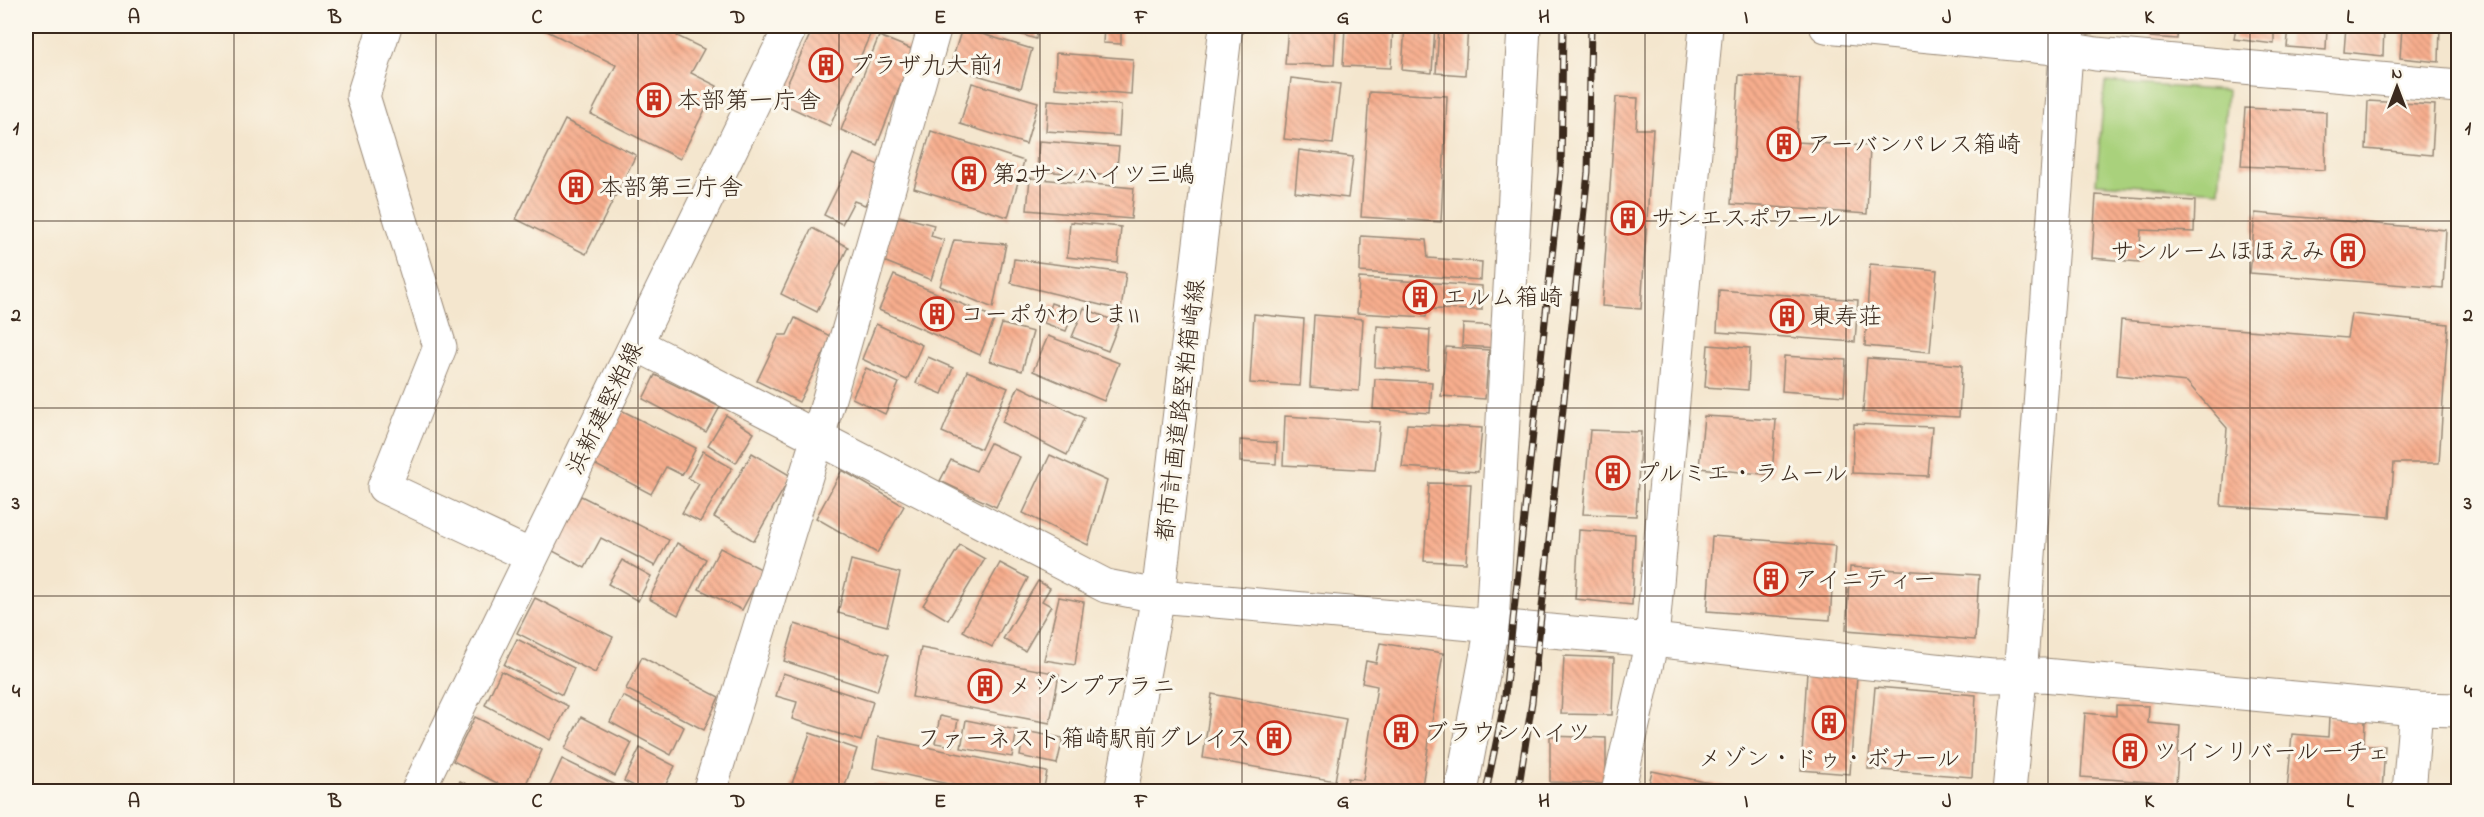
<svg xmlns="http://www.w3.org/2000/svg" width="2484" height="817" viewBox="0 0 2484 817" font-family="'Indie Flower','Klee One',sans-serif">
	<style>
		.park { fill: #a9d17c; stroke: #727e4d; stroke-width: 1.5 }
		.building { fill: url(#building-back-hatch) }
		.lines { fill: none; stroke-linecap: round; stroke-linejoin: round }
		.minor-casing { stroke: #988876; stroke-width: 35 }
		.major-casing { stroke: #988876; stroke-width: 35 }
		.minor { stroke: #fff; stroke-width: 33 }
		.major { stroke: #fff; stroke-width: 33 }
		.rail-casing { stroke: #3b2a1e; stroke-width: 7 }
		.rail { stroke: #fbf7ec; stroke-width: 4.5; stroke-dasharray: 14; stroke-linecap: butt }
		.grid { fill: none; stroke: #3b2a1e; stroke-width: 1.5; stroke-opacity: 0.55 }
		.labels { text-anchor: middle; stroke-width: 6; stroke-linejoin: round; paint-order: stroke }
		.poi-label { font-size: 24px; fill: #3b2a1e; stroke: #fbf7ec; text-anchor: start }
		.street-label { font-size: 24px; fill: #3b2a1e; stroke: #fbf7ec }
		.neatline { fill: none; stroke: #3b2a1e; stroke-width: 2 }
		.grid-label { font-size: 20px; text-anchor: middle; font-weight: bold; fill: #3b2a1e }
	</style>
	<defs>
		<pattern id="building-back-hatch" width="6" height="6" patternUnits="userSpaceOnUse" patternTransform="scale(1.5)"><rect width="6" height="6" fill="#f8ae8e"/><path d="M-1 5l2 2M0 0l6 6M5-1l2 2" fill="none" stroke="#ca8e73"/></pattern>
	</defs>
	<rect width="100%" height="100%" fill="#fbf7ec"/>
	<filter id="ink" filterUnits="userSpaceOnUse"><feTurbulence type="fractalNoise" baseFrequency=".0167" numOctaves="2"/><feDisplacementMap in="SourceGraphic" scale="12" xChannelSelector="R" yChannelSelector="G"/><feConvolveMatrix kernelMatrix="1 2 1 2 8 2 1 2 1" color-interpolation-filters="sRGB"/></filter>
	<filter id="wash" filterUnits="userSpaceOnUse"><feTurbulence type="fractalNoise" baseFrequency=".008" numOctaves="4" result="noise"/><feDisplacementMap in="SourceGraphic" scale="24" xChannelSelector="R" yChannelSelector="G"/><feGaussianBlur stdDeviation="1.35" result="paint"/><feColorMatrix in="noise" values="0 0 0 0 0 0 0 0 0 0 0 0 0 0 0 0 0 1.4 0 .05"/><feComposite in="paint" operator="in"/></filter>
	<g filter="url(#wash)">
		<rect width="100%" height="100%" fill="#f4e6ce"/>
		<path class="park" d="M2105,82L2227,91L2219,191L2096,183Z"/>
		<g id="blocks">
			<g class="building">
				<path d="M537,26H682L677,36L704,49L691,73L717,86L680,159L591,114L616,65Z"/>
				<path d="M814,26H868L873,28L830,126L779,102Z"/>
				<path d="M993,26H1039L1036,39Z"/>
				<path d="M1104,26H1121V44L1103,43Z"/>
				<path d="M1288,26H1336L1334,65L1285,64Z"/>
				<path d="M1345,26H1393L1391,68L1343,66Z"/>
				<path d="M1405,26H1435L1432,73L1402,70Z"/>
				<path d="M1439,26H1468L1465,75L1436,73Z"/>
				<path d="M2151,26H2178L2177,39L2150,37Z"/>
				<path d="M2236,26H2274V44L2234,39Z"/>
				<path d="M2289,26H2327L2326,50L2287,47Z"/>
				<path d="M2346,26H2384L2383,56L2344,52Z"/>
				<path d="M2402,26H2440L2439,62L2400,58Z"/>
				<path d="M962,28L1032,49L1021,88L950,67Z"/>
				<path d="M879,36L914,50L877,145L841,130Z"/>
				<path d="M1056,53L1133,59L1131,94L1055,88Z"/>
				<path d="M1739,75L1800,78L1796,142L1870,146L1867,214L1731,204Z"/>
				<path d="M1291,78L1340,84L1333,144L1284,139Z"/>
				<path d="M972,83L1038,102L1026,144L960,124Z"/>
				<path d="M1369,92L1447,96L1441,222L1361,217Z"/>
				<path d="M1616,97L1638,98L1636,129H1653L1641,309L1602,306Z"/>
				<path d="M1048,100L1121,105L1119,136L1046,131Z"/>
				<path d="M2368,101L2435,105L2432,155L2366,149Z"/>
				<path d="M2245,108L2326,112L2325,170L2241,166Z"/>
				<path d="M565,120L636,155L586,254L516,219Z"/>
				<path d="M931,131L1024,161L1008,217L914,188Z"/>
				<path d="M1039,141L1119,147L1116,176L1037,171Z"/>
				<path d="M1299,150L1353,157L1348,198L1295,192Z"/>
				<path d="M854,154L883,167L865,205L854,201L842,224L824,215Z"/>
				<path d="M1030,178L1134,188L1131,219L1027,210Z"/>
				<path d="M2096,195L2195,201L2194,232L2141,230L2139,262L2092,258Z"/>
				<path d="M2255,213L2446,230L2443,288L2250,273Z"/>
				<path d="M895,215L934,225L931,236L944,240L931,280L881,260Z"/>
				<path d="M1070,222L1121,227L1118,263L1067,257Z"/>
				<path d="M812,228L848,247L817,312L781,294Z"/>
				<path d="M1361,236L1426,240L1428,258L1482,262L1481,280L1360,272Z"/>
				<path d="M954,240L1006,244L993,308L940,286Z"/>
				<path d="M1014,259L1126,273L1121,310L1011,283Z"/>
				<path d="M1870,264L1937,270L1930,352L1865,346Z"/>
				<path d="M894,275L995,318L980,355L879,310Z"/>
				<path d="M1359,278L1482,286V310L1428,309L1426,317L1357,313Z"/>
				<path d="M1719,290L1858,300L1855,342L1717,332Z"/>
				<path d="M1051,303L1074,311L1066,331L1044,323Z"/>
				<path d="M1084,308L1119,323L1108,351L1072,337Z"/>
				<path d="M1254,314L1304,319L1300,386L1250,383Z"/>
				<path d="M2351,314L2448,324L2439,463H2394L2390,517L2221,506L2227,428L2187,382L2117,375L2121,320L2347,338Z"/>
				<path d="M1314,315L1363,319L1359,391L1310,387Z"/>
				<path d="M795,318L832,337L799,402L757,381L779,335H787Z"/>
				<path d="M876,324L922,345L907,380L862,359Z"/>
				<path d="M1002,324L1033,332L1022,371L990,361Z"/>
				<path d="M1463,324L1499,326L1498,348L1462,346Z"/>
				<path d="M1377,326L1430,330L1428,370L1375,367Z"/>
				<path d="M1048,336L1119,363L1104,401L1033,371Z"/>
				<path d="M1708,345L1750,348L1748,390L1705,387Z"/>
				<path d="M1446,347L1489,350L1485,399L1441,396Z"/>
				<path d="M1784,356L1846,360L1844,396L1782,391Z"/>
				<path d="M928,357L953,368L942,394L916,383Z"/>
				<path d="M1867,358L1962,365L1959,417L1863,412Z"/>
				<path d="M866,368L899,383L885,414L852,398Z"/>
				<path d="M967,371L1008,388L981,449L942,432Z"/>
				<path d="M655,375L720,407L706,432L643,399Z"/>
				<path d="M1375,379L1432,382L1430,413L1373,409Z"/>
				<path d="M1019,386L1084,418L1067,455L1002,422Z"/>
				<path d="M621,410L696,448L682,475L666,467L651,494L592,463Z"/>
				<path d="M726,415L754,433L736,463L708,445Z"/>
				<path d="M1285,416L1380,422L1375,470L1283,465Z"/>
				<path d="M1704,416L1776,420L1772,475L1699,468Z"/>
				<path d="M1407,424L1482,428L1478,472L1402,467Z"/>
				<path d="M1854,424L1932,427L1928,476L1852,473Z"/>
				<path d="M1590,430L1641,432L1636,516L1583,514Z"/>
				<path d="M1240,440L1277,443L1276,464L1240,462Z"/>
				<path d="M990,443L1020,457L996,507L940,481L951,460L976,471Z"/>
				<path d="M703,451L732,468L700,522L682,513L699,484L688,478Z"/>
				<path d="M752,453L791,476L754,541L714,517Z"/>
				<path d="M1050,455L1107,481L1088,545L1023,513Z"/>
				<path d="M842,470L904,506L877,553L816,518Z"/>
				<path d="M1429,483L1471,484L1466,563L1424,561Z"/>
				<path d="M581,496L669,540L655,566L601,538L585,568L551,550Z"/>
				<path d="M1579,530L1635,534L1632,605L1575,599Z"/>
				<path d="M1712,536L1835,546L1830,620L1707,611Z"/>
				<path d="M677,543L706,559L678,615L649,599Z"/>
				<path d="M960,545L985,559L948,620L923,605Z"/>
				<path d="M720,548L763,570L742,610L699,589Z"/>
				<path d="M622,560L651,576L638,601L608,584Z"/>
				<path d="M851,560L900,573L887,626L838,613Z"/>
				<path d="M1000,563L1028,578L992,647L963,631Z"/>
				<path d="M1850,567L1979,575L1975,640L1846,630Z"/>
				<path d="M1038,581L1050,588L1042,601L1051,606L1025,651L1003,639Z"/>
				<path d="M1059,597L1084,602L1075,665L1044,660Z"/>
				<path d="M535,598L613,637L595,673L517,633Z"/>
				<path d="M795,624L889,655L877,691L784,661Z"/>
				<path d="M517,639L574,668L562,695L504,665Z"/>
				<path d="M1380,643L1443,653L1421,792H1345L1348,778L1363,780L1377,686L1362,683L1366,661L1376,663Z"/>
				<path d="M921,648L1059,674L1050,723L912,697Z"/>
				<path d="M1564,656L1614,658L1612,715L1561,714Z"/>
				<path d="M642,657L719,697L704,730L626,689Z"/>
				<path d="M501,671L568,706L550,740L485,705Z"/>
				<path d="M1807,671L1857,676L1850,774L1801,770Z"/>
				<path d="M783,673L873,702L861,741L792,719L797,702L776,696Z"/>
				<path d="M1875,687L1976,695L1972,777L1868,769Z"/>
				<path d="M1212,694L1346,719L1335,781L1203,758Z"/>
				<path d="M623,696L684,727L671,755L610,722Z"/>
				<path d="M2116,705L2149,706L2148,723L2180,726L2176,784L2081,777L2085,713L2116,716Z"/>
				<path d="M940,716L958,720L953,746L935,743Z"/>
				<path d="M475,717L542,750L522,792H515L453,761Z"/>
				<path d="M581,717L632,743L615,776L565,749Z"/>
				<path d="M2329,717L2365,720L2364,746H2385L2382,792H2287L2292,734L2328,737Z"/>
				<path d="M966,720L1017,730L1012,757L961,748Z"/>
				<path d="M1024,731L1063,738L1057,764L1020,756Z"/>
				<path d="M810,733L857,749L843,792H789Z"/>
				<path d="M1550,736L1606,738V784L1550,782Z"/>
				<path d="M878,737L1047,772L1043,792H985L873,768Z"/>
				<path d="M640,748L675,766L662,792H646L624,781Z"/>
				<path d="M562,759L630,792H547Z"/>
				<path d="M1652,771L1743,790L1742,792H1647Z"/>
				<path d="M460,781L482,792H454Z"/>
				<path d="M877,784L913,790V792H876Z"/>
			</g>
		</g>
	</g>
	<g filter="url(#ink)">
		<use href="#blocks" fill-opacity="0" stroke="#988876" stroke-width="1.5"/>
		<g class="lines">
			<g class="minor-casing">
				<g id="minor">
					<path d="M385,26L363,96L440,347L384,487L531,556"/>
					<path d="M1826,26L2066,49L2096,54L2458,86"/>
					<path d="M636,344L1106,586L1158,596L1652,640L1992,676L2043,675L2416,709L2458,710"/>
					<path d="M709,792L818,437L935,26"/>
					<path d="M1121,792L1158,596L1226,26"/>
					<path d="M1461,792L1492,626L1524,26"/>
					<path d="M1618,792L1652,640L1706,26"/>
					<path d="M2009,792L2020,677L2068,26"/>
					<path d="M2409,792L2416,709"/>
				</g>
			</g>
			<g class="major-casing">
				<path id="major" d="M417,792L791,26"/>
			</g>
			<use href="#minor" class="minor"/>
			<use href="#major" class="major"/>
			<g class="rail-casing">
				<g id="rail">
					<path d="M1486,792L1504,704L1561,172L1563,26"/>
					<path d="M1518,792L1532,702L1588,172L1591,26"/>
				</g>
			</g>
			<use href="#rail" class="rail"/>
		</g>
	</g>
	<path class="grid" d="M234,26V792M436,26V792M638,26V792M839,26V792M1040,26V792M1242,26V792M1444,26V792M1645,26V792M1846,26V792M2048,26V792M2250,26V792M26,221H2458M26,408H2458M26,596H2458"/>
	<defs>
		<g id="building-ring" transform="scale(1.725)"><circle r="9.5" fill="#fbf7ec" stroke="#c8321e" stroke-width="1.5"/><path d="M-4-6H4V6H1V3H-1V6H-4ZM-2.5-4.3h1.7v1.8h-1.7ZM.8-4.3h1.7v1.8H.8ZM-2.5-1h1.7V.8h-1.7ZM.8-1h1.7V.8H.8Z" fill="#c8321e"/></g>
	</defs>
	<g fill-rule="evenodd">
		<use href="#building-ring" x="826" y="65"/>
		<use href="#building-ring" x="654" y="100"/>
		<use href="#building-ring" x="1784" y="144"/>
		<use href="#building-ring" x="969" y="174"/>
		<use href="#building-ring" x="576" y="187"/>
		<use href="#building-ring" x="1628" y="218"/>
		<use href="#building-ring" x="2348" y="251"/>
		<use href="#building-ring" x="1420" y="297"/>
		<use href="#building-ring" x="937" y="314"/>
		<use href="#building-ring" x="1787" y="316"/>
		<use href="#building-ring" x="1613" y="473"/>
		<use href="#building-ring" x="1771" y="579"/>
		<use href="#building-ring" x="985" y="686"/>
		<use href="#building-ring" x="1829" y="723"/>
		<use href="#building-ring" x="1401" y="732"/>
		<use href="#building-ring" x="1274" y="738"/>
		<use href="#building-ring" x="2130" y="751"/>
	</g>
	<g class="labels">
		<g class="poi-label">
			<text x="849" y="73">プラザ九大前1</text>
			<text x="677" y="108">本部第一庁舎</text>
			<text x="1807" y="152">アーバンパレス箱崎</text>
			<text x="992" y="182">第2サンハイツ三嶋</text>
			<text x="599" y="195">本部第三庁舎</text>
			<text x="1651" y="226">サンエスポワール</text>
			<text x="2325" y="259" text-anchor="end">サンルームほほえみ</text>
			<text x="1443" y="305">エルム箱崎</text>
			<text x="960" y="322">コーポかわしまII</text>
			<text x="1810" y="324">東寿荘</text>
			<text x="1636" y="481">プルミエ・ラムール</text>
			<text x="1794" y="587">アイニティー</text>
			<text x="1008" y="694">メゾンプアラニ</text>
			<text x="1424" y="740">ブラウンハイツ</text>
			<text x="1251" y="746" text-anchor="end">ファーネスト箱崎駅前グレイス</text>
			<text x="2153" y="759">ツインリバールーチェ</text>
			<text x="1829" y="766" text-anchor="middle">メゾン・ドゥ・ボナール</text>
		</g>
		<g class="street-label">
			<text transform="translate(604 408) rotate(-64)" y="8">浜新建堅粕線</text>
			<text transform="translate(1180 410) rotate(-83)" y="8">都市計画道路堅粕箱崎線</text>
		</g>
	</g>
	<rect width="2484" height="817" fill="none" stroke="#fbf7ec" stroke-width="66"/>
	<g transform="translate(2397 87)" stroke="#fbf7ec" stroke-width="4.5" paint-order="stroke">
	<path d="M0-4.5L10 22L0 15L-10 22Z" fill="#3b2a1e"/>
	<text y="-9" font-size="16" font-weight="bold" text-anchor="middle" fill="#3b2a1e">N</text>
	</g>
	<rect x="33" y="33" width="2418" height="751" class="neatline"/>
	<g class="grid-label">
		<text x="134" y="23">A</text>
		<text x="335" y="23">B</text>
		<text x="537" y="23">C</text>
		<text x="738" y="23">D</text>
		<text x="940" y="23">E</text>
		<text x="1141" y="23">F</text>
		<text x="1343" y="23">G</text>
		<text x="1544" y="23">H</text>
		<text x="1746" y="23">I</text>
		<text x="1947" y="23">J</text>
		<text x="2149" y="23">K</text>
		<text x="2350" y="23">L</text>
		<text x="16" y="134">1</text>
		<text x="2468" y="134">1</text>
		<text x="16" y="321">2</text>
		<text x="2468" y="321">2</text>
		<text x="16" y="509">3</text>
		<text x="2468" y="509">3</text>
		<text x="16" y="697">4</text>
		<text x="2468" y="697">4</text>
		<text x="134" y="807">A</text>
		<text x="335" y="807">B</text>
		<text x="537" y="807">C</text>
		<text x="738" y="807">D</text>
		<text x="940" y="807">E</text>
		<text x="1141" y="807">F</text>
		<text x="1343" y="807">G</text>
		<text x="1544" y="807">H</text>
		<text x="1746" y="807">I</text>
		<text x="1947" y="807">J</text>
		<text x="2149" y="807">K</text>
		<text x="2350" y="807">L</text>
	</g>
</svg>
